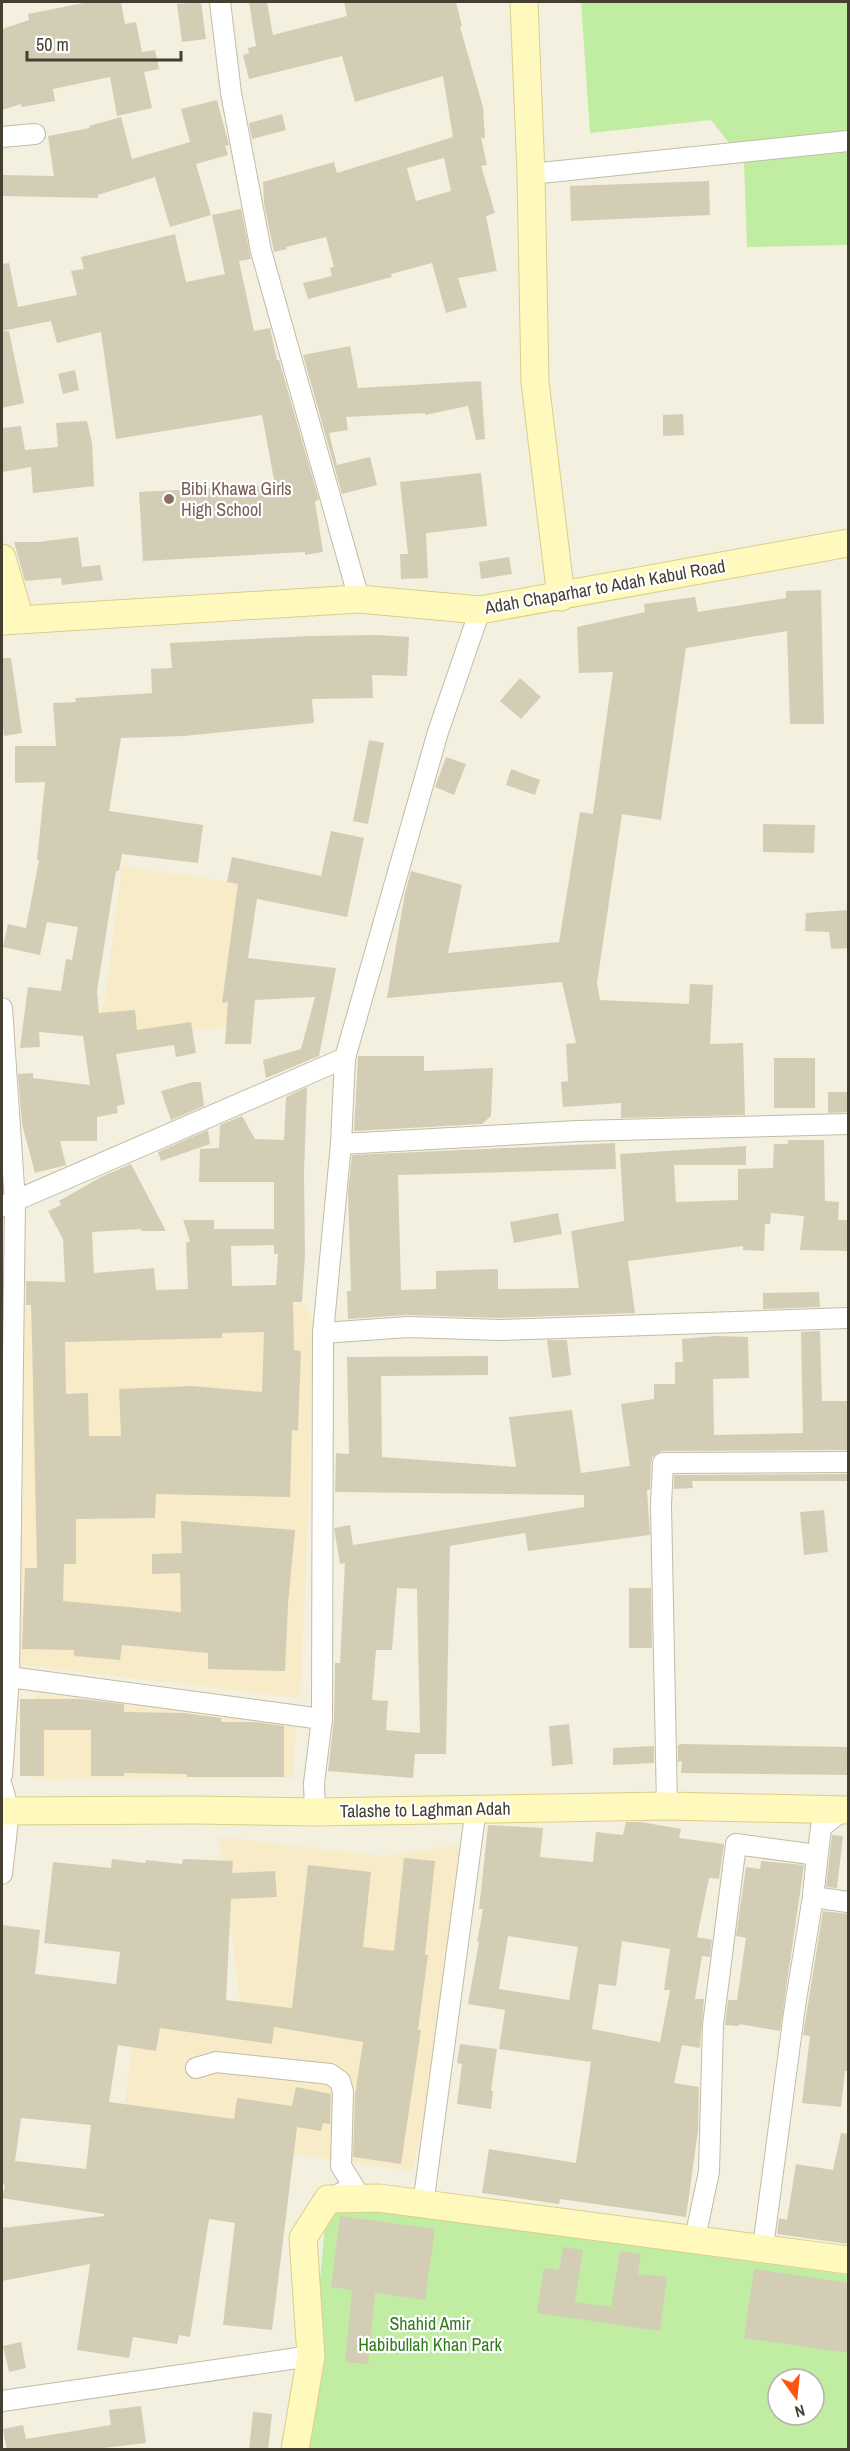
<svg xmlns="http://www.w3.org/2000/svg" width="850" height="2451" viewBox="0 0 850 2451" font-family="'Archivo Narrow',sans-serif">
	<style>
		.commercial { fill: #f8ebc7 }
		.green { fill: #c1eda3; fill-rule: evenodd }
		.building { fill: #d4cdb5; fill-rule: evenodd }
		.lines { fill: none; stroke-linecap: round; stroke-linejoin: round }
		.street-casing { stroke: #c1bca5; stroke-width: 22 }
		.secondary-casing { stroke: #d8cf8a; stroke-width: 29 }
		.street { stroke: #fff; stroke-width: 20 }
		.secondary { stroke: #fff9be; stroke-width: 27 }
		.education-dot { fill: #8d6e63; stroke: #fff; stroke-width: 2 }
		.labels { text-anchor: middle; stroke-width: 4.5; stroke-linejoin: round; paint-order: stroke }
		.education-label { font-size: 18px; fill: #785e54; stroke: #fff; text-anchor: start }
		.street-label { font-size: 18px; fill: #443f31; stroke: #fff }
		.park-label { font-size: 18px; fill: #347b1f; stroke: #fff }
	</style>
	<rect width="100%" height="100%" fill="#f3f0e0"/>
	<g class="commercial">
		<path d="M122,866L242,884L234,1017L221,1027L137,1038L95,1040L106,992Z"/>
		<path d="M302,1303L313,1319L309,1503L300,1698L15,1664L23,1494L22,1309L164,1308Z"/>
		<path d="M36,1693L296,1725L293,1778L34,1779Z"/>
		<path d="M219,1837L382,1856L466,1844L442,2044L412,2171L121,2129L140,1989L240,2002Z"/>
	</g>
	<g class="green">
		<path d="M581,2H848V245L747,247L744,162L711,120L590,133Z"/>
		<path d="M327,2204L848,2275V2449L304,2450ZM778,2379H814V2415H778Z"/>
	</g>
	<g class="building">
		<path d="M89,2H121L125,24L136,22L142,52L155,50L159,69L144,72L152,108L117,116L110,77L53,89L55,101L22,107L21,104L2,110V29L29,20L28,14Z"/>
		<path d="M201,2L206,39L182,42L177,4Z"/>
		<path d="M249,2H267L273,35L347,16L344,2H456L462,26L460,27L483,107L485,138H481L487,165L481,166L495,213L486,216L497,271L458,278L467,307L446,313L432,263L391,274L392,277L308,299L303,283L332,276L330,268L334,267L326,237L286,247L287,249L274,252L264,204L263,182L334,162L337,173L453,137L443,76L355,102L342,56L249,79L243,55L249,53L248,48L256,46ZM444,158L451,191L416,201L407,168Z"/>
		<path d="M217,100L229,145L225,146L228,155L196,164L211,215L170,227L155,177L98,195V198L2,196V175L54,176L48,136L90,128L89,126L121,117L132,159L190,142L181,109Z"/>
		<path d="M282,114L286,130L252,139L249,123Z"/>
		<path d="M709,181L710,215L571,221L570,186Z"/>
		<path d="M241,209L251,259L239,261L254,331L270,328L277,360H279L319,500L315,501L323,552L305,555V552L143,561L139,492L275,485L262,415L116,439L101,332L57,343L51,321L2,331V264L9,263L18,307L77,295L71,271L84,269L81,257L175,234L186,282L225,274L212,215Z"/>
		<path d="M2,331H9L24,403L2,408Z"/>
		<path d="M350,346L358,388L481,381L485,439L476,440L468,406L425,415V413L346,417L348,430L329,433L337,465L370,457L377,485L342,494L303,355Z"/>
		<path d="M75,370L79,390L63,394L58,374Z"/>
		<path d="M683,414L684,435L663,436V415Z"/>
		<path d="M87,421L92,443L94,486L33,493L31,467L2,472V428L21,426L25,450L58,447L56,423Z"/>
		<path d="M481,473L487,526L426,533L428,578L401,579L400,554H408L400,482Z"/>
		<path d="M78,537L82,567L100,565L103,580L62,585L61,578L25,581L14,542H38Z"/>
		<path d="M509,557L512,574L481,579L479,562Z"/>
		<path d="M821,590L824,724H790L787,631L686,648L661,820L622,814L597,983L600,1000L689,1004L690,984L713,985L710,1044L743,1043L745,1115L621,1118V1103L563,1107L561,1082L568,1081L566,1044L576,1043L562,982L387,998L405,893L411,871L462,885L448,953L559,942L580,812L593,814L613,672L579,673L577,627L645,612L644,604L695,597L698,612L786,598V591Z"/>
		<path d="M378,635L409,637L407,676L372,675L373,698L312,699L314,723L184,736L121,738L109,811L203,825L198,863L122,854L119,871H116L97,991L99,1013L135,1010L137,1030L191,1022L196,1053L176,1057L174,1045L116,1054L125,1104L117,1106L118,1113L97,1117V1141H60L66,1165L35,1173L22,1124L18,1074L33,1073V1078L90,1085L83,1036L39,1032L40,1047L20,1048L28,987L61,991L66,959L72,960L78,927L47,922L40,955L3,947L8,924L26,928L39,860H37L45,782L15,783V746H56L53,703L76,702L75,698L152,693L151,669L172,668L170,643L309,636Z"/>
		<path d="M2,658H11L22,733L4,736L2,719Z"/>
		<path d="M520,678L541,697L521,719L500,701Z"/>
		<path d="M369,740L384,743L368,824L353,821Z"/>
		<path d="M446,757L466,764L454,795L435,787Z"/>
		<path d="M511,769L540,780L535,795L506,785Z"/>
		<path d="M763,824L815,825L814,853L763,852Z"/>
		<path d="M331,831L364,838L347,917L257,899L248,958L336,968L319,1056L266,1078L263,1060L301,1049L315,997L255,1000L251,1044H225L228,1002L222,1003L238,884L227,882L232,857L321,876Z"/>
		<path d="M849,910V948L831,949L829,932L805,931L806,913Z"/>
		<path d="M358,1056H424V1071L493,1068L491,1116L482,1124L354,1131Z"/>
		<rect x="774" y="1058" width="41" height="50"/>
		<path d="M193,1082H201L204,1106L171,1120L161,1091Z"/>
		<path d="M307,1087L304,1173L305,1255L302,1302H293L294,1350L301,1351L298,1431L292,1430L290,1497L156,1494L155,1518L76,1519V1564H64L63,1601L181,1612L180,1573L152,1574V1554L182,1553L181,1521L295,1530L288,1604L285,1671L208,1669V1653L122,1645L120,1660L74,1656V1650L22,1649L25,1568H37L32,1338L31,1305H26V1281L65,1282L63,1239L48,1211L61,1205L59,1201L101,1177L131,1164L166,1231H141V1229L92,1232L94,1273L154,1268L156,1290L188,1289L186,1243L190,1241L183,1220H214V1229H274V1182H199L200,1149L219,1148L220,1125L242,1116L255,1139L284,1140L286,1097ZM274,1245V1254H278L276,1285L232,1286L231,1246ZM264,1332L262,1392L192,1386L119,1389L121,1436H89L88,1393L66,1394L65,1342L222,1338V1333Z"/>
		<path d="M828,1092H849V1112L828,1113Z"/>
		<path d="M208,1130L210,1144L161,1161L158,1152Z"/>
		<path d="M788,1140H824L825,1201L839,1202L838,1220H849V1251L800,1250L804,1216L771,1213L770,1224H765L764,1251L743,1250V1246L628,1261L635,1313L500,1318L407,1315L348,1319L347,1291H351L348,1192L352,1155L615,1143L616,1169L398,1175L401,1290L436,1289V1271L498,1269V1289L579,1288L571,1231L624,1221L620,1154L746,1146V1165H674L676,1202L738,1200V1169L773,1168L774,1144H788Z"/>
		<path d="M558,1213L562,1234L514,1243L510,1222Z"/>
		<path d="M819,1292L820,1307L763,1309V1293Z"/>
		<path d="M820,1331L822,1401H849V1450L662,1451L653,1456L651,1462L650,1490H647L650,1535L528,1551L525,1533L450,1546L446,1754H415L413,1778L328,1771L334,1719L335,1663H340L345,1563L340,1564L334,1528L350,1525L353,1545L584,1507V1495L335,1492L336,1453L349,1454L347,1357L488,1356V1375L381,1376L382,1457L516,1467L509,1417L572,1410L581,1473L630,1466L621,1404L654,1399V1384H675V1362H683L682,1339L716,1336L748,1337L749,1378L713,1379L714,1435L803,1433L801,1332ZM397,1588L417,1589L420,1733L386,1730L388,1701L372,1700L376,1650H392Z"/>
		<path d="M547,1340H567L571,1375L552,1378Z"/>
		<path d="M849,1474V1481H692L693,1488L674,1489V1475Z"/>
		<path d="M824,1510L828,1552L804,1555L800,1512Z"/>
		<path d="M629,1588H651L652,1648H629Z"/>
		<path d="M20,1699H81L124,1704V1712L184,1713L221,1718V1722H256L284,1726V1777H187V1774L124,1773V1776H91V1730H44V1776H20Z"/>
		<path d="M569,1724L573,1764L552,1766L549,1726Z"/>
		<path d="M682,1744L849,1747V1775L681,1773L682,1761L678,1762V1745Z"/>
		<path d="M654,1746V1763L613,1765V1748Z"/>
		<path d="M626,1822H641L681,1829L679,1838L724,1844L719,1879L709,1878L697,1937L712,1940L710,1957L702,1956L695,1999H704L700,2048L682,2045L674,2083L699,2087L698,2131L686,2217L560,2199L559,2204L482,2193L489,2149L576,2163L591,2062L499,2049L505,2010L468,2004L479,1942H477L483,1909H479L488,1825L543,1828L540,1857L593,1862L596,1832L623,1835ZM508,1936L578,1947L569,2000L499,1989ZM622,1941L670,1949L664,1990H670L660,2042L592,2029L599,1984L616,1986Z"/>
		<path d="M832,1835L843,1836L837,1888L826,1887Z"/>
		<path d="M404,1858L435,1861L425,1955H428L418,2030H421L401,2164L353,2157L355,2095L363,2042L274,2027L272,2044L160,2028L156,2051L118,2045L109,2102L234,2119L237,2098L292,2106L296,2087L331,2094L330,2124L323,2123L321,2131L297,2127L272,2330L223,2325L235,2223L209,2219L190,2337L179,2335L177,2344L133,2337L129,2358L77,2350L90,2264L2,2281V2228L104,2216V2214L2,2198L5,2185L2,2184V1925L40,1930L35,1974L116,1984L120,1952L44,1943L53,1862L111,1868L112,1859L145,1863L146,1860L182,1864L183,1859L233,1861L232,1873L275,1871L277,1897L231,1899L226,2000L292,2008L308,1865L371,1872L363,1947L394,1951ZM21,2118L91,2125L86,2169L15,2161Z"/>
		<path d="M761,1861L804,1865L780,2031L739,2024V2026L725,2025L728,2000H737L746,1938L736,1936L746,1867L760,1869Z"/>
		<path d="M823,1911L849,1914V2071H845L841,2107L802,2103L810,2036L803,2035Z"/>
		<path d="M460,2044L497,2049L491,2091H493L491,2109L457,2104L462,2064L457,2063Z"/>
		<path d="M841,2133L849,2134V2244L777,2234L779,2218L787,2220L796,2164L833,2170Z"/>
		<path d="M340,2216L435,2229L425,2300L375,2293L368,2364L345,2362L352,2290L331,2287Z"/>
		<path d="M563,2247L583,2250L575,2302L611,2307L620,2251L641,2254L638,2274L667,2277L660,2331L537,2313L544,2268L559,2270Z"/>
		<path d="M754,2269L849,2283V2353L744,2338Z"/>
		<path d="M21,2342L26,2368L9,2372L3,2346Z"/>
		<path d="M141,2406L146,2443L86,2450H7L3,2429L23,2425L26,2439L111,2425L109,2410Z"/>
		<path d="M253,2412L272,2414L268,2450H249Z"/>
	</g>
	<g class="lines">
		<g class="street-casing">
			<g id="street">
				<path d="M220,2L231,93L261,251L359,599"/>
				<path d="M2,137L35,134"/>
				<path d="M531,174L848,141"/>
				<path d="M2,1008L15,1202L9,1677L2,1775"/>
				<path d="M341,1144L578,1131L848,1124"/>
				<path d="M3,1206L345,1058"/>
				<path d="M323,1333L408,1327L500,1330L848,1318"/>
				<path d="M2,1676L322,1719"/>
				<path d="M2,1786L9,1811L2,1874"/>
				<path d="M667,1806L661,1505L663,1463L848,1462"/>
				<path d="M315,1812L314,1783L322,1719L323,1333L341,1144L345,1058L438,732L480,610"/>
				<path d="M196,2068L216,2062L330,2074L340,2081L343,2092L341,2166L354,2187L332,2197"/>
				<path d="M423,2205L476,1808"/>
				<path d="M695,2238L709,2172L713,2025L736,1844L817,1855L813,1897L848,1902"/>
				<path d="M763,2247L795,2006L813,1897L821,1827L843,1810"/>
				<path d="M2,2401L311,2356"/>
			</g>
		</g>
		<g class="secondary-casing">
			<g id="secondary">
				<path d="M524,2L531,174L535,382L561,597"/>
				<path d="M2,558L20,619"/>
				<path d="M2,621L359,599L480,610L848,543"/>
				<path d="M2,1811L195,1810L315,1812L667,1806L848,1810"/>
				<path d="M295,2450L311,2356L303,2238L328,2199L379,2198L848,2260"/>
			</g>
		</g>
		<use href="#street" class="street"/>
		<use href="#secondary" class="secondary"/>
	</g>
	<circle class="education-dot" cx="169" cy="499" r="6"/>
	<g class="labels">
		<g class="education-label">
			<text x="181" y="495">Bibi Khawa Girls<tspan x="181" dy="21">High School</tspan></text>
		</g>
		<g class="street-label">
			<text transform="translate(605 587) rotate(-10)" y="6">Adah Chaparhar to Adah Kabul Road</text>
			<text transform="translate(425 1810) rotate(-1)" y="6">Talashe to Laghman Adah</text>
		</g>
		<g class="park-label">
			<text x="430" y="2330">Shahid Amir<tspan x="430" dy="21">Habibullah Khan Park</tspan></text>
		</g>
	</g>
	<rect width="850" height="2451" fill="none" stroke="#443f31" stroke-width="6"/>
	<g transform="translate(796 2397) rotate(165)"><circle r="28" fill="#ffffff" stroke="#b4b2ad" stroke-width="1.5"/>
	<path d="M0-4.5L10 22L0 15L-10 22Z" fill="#ff540b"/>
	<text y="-9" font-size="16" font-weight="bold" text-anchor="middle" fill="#443f31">N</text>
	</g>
	<path d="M27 51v9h154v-9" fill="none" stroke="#443f31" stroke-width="3"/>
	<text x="36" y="51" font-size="18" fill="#443f31" stroke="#ffffff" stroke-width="4.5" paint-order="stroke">50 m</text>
</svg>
